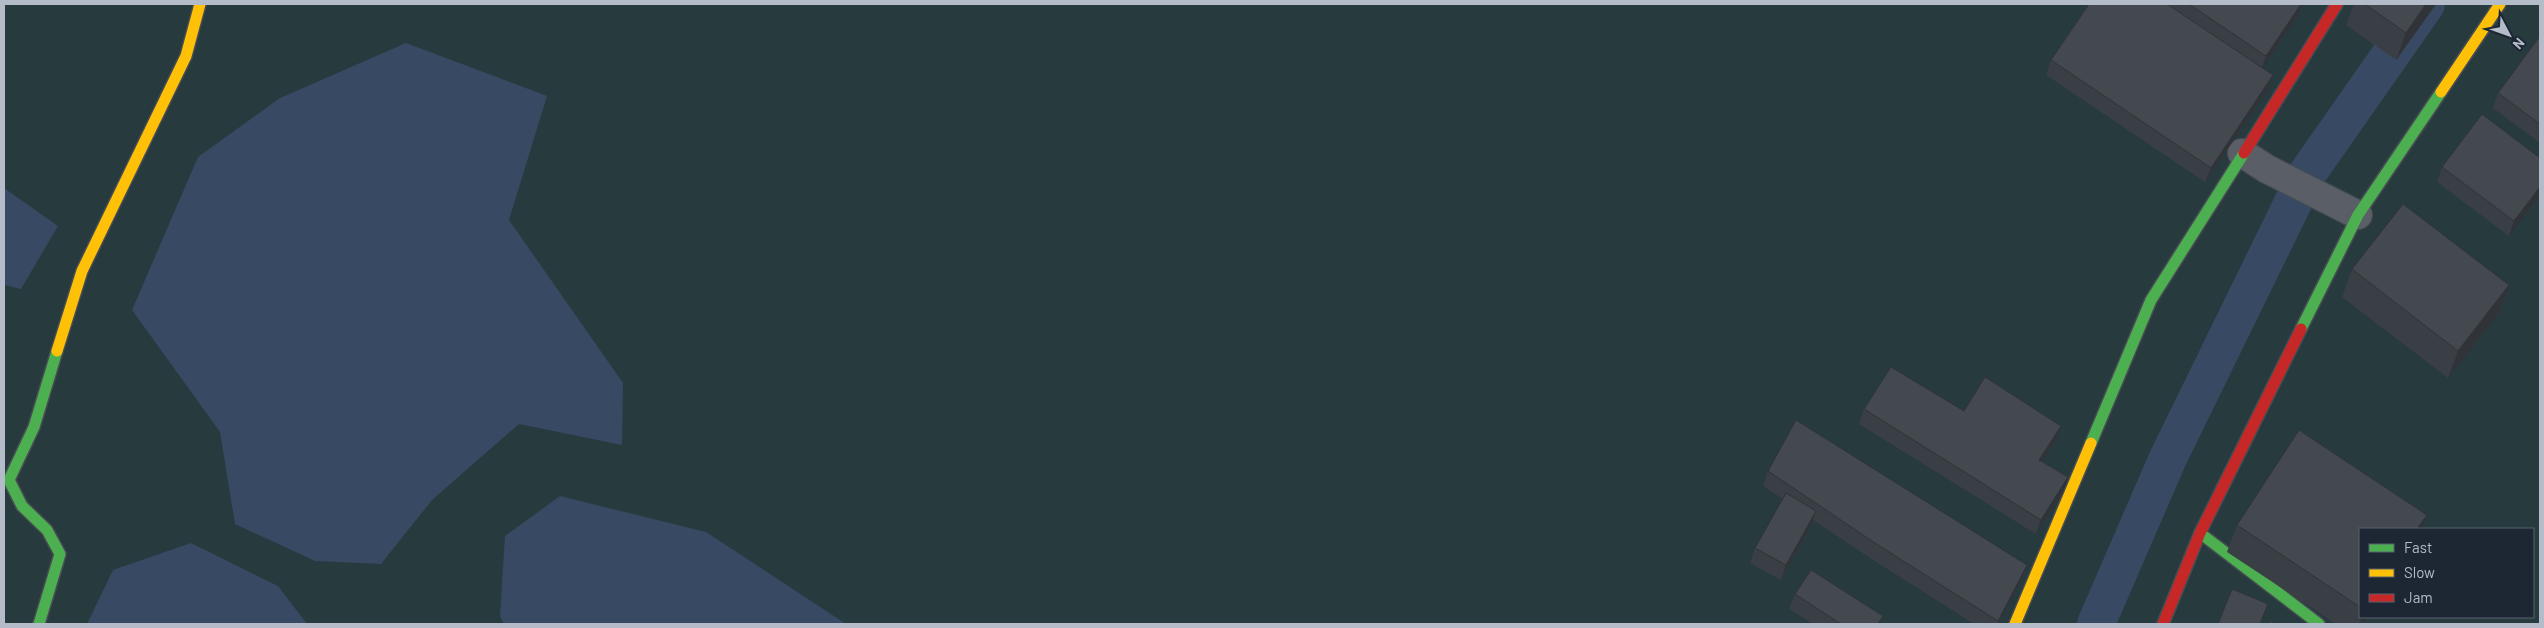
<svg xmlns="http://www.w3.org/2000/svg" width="2544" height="628" viewBox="0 0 2544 628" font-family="Barlow,sans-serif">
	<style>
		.green { fill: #273a3e; fill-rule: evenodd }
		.water { fill: #384963 }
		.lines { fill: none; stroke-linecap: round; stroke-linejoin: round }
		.canal { stroke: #384963; stroke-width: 38 }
		.street-casing { stroke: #484c53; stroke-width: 30 }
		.fast-casing { stroke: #484c53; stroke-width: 14 }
		.slow-casing { stroke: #484c53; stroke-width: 14 }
		.jam-casing { stroke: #484c53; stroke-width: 14 }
		.street { stroke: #5a5e66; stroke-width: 28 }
		.fast { stroke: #4caf50; stroke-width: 11 }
		.slow { stroke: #ffc107; stroke-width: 11 }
		.jam { stroke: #c62828; stroke-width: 11 }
		.wall { fill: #3a3f45 }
		.shaded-wall { fill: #303338 }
		.building { fill: #444950; stroke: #303338 }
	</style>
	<rect width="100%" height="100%" fill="#2a3038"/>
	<path class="green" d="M4,4H2540V624H4ZM2360,529H2533V617H2360Z"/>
	<g class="water">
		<path d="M406,43L547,96L509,220L623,383L622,445L519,424L432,500L381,564L315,561L235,524L220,432L132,310L198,157L280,98Z"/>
		<path d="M4,188L58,226L21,289L4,285Z"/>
		<path d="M560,496L706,532L846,624H504L500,616L505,536Z"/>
		<path d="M191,543L278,586L307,624H87L113,570Z"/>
	</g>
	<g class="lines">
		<path class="canal" d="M2096,624L2168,458L2307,174L2426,4"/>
		<g class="street-casing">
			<path id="street" d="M2242,153L2267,169L2358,215"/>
		</g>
		<g class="fast-casing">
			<g id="fast">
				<path d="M2301,329L2358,215L2441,92"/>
				<path d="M2091,443L2151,300L2244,153"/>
				<path d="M2200,533L2319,624"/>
				<path d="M39,624L60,554L47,530L22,506L9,480L34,427L57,351"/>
			</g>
		</g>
		<g class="slow-casing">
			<g id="slow">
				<path d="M2441,92L2500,4"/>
				<path d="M57,351L82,271L186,56L200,4"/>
				<path d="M2015,624L2091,443"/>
			</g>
		</g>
		<g class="jam-casing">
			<g id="jam">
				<path d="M2244,153L2337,4"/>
				<path d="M2163,624L2200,533L2301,329"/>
			</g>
		</g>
		<use href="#street" class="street"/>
		<use href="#fast" class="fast"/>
		<use href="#slow" class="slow"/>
		<use href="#jam" class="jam"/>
	</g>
	<g class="wall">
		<path d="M2089,4H2302L2299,14L2262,68L2273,75L2268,90L2205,182L2046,75L2051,60Z"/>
		<path d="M2354,4H2436L2396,60L2346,25Z"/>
		<path d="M2540,36V143L2493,108L2498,93Z"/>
		<path d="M2540,158L2509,236L2437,182L2442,167Z"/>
		<path d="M2540,258V268L2538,266Z"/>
		<path d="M2352,269L2509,285L2499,313L2448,378L2342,297Z"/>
		<path d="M1864,409L1964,411L2061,426L2056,440L2042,461L2068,477L2063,492L2036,534L1859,424Z"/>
		<path d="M1768,471L2027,565L2022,580L1998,624H1974L1870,558L1813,520L1811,525L1781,580L1750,563L1755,548L1783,499L1763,486Z"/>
		<path d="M2427,515L2422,529H2360V617H2368L2363,624H2336L2227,552L2237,525Z"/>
		<path d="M1795,594L1880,624H1813L1789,609Z"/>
	</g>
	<g class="shaded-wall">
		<path d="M2301,4H2302L2299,14L2261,70L2266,56Z"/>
		<path d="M2426,4H2436L2396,60L2406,33Z"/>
		<path d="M2273,75L2268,90L2205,182L2211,168Z"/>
		<path d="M2540,187V195L2509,236L2514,221Z"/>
		<path d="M2509,285L2499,313L2448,378L2458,351Z"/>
		<path d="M2061,426L2056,440L2034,474L2039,460Z"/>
		<path d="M2068,477L2063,492L2036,534L2041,520Z"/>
		<path d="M1816,511L1811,525L1781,580L1786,565Z"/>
		<path d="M2427,515L2422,529H2417Z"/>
		<path d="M2027,565L2022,580L1998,624H1997Z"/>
		<path d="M2362,617H2368L2363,624H2359Z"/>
	</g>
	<g class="building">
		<path d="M2089,4H2167L2273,75L2211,168L2051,60Z"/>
		<path d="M2189,4H2301L2266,56Z"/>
		<path d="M2365,4H2426L2406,33Z"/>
		<path d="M2540,36V124L2498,93Z"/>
		<path d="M2482,114L2540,158V187L2514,221L2442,167Z"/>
		<path d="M2403,204L2509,285L2458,351L2352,269Z"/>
		<path d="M1891,367L1964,411L1985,377L2061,426L2039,460L2068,477L2041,520L1864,409Z"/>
		<path d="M1796,420L2027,565L1998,621L1875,543L1768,471Z"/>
		<path d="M2299,430L2427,515L2417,529H2360V607L2237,525Z"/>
		<path d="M1786,493L1816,511L1786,565L1755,548Z"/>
		<path d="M1811,570L1883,616L1878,624H1841L1795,594Z"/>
		<path d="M2232,589L2268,604L2260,624H2218Z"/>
		<path d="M2271,621L2277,624H2269Z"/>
	</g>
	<rect width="2544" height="628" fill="none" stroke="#b4bcc9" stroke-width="10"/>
	<rect x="2359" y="528" width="175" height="90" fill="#1d2633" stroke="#59626f"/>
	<rect x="2369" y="544" width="25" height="8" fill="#4caf50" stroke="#59626f"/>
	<text x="2404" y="553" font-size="15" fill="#b4bcc9">Fast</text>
	<rect x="2369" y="569" width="25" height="8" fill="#ffc107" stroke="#59626f"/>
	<text x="2404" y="578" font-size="15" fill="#b4bcc9">Slow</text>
	<rect x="2369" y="594" width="25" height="8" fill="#c62828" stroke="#59626f"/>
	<text x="2404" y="603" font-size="15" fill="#b4bcc9">Jam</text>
	<g transform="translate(2509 35) rotate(131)" stroke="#1d2633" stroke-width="4" paint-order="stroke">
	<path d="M0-4L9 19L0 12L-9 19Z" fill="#b4bcc9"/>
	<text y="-8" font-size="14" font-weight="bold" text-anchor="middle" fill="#b4bcc9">N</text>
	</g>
</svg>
